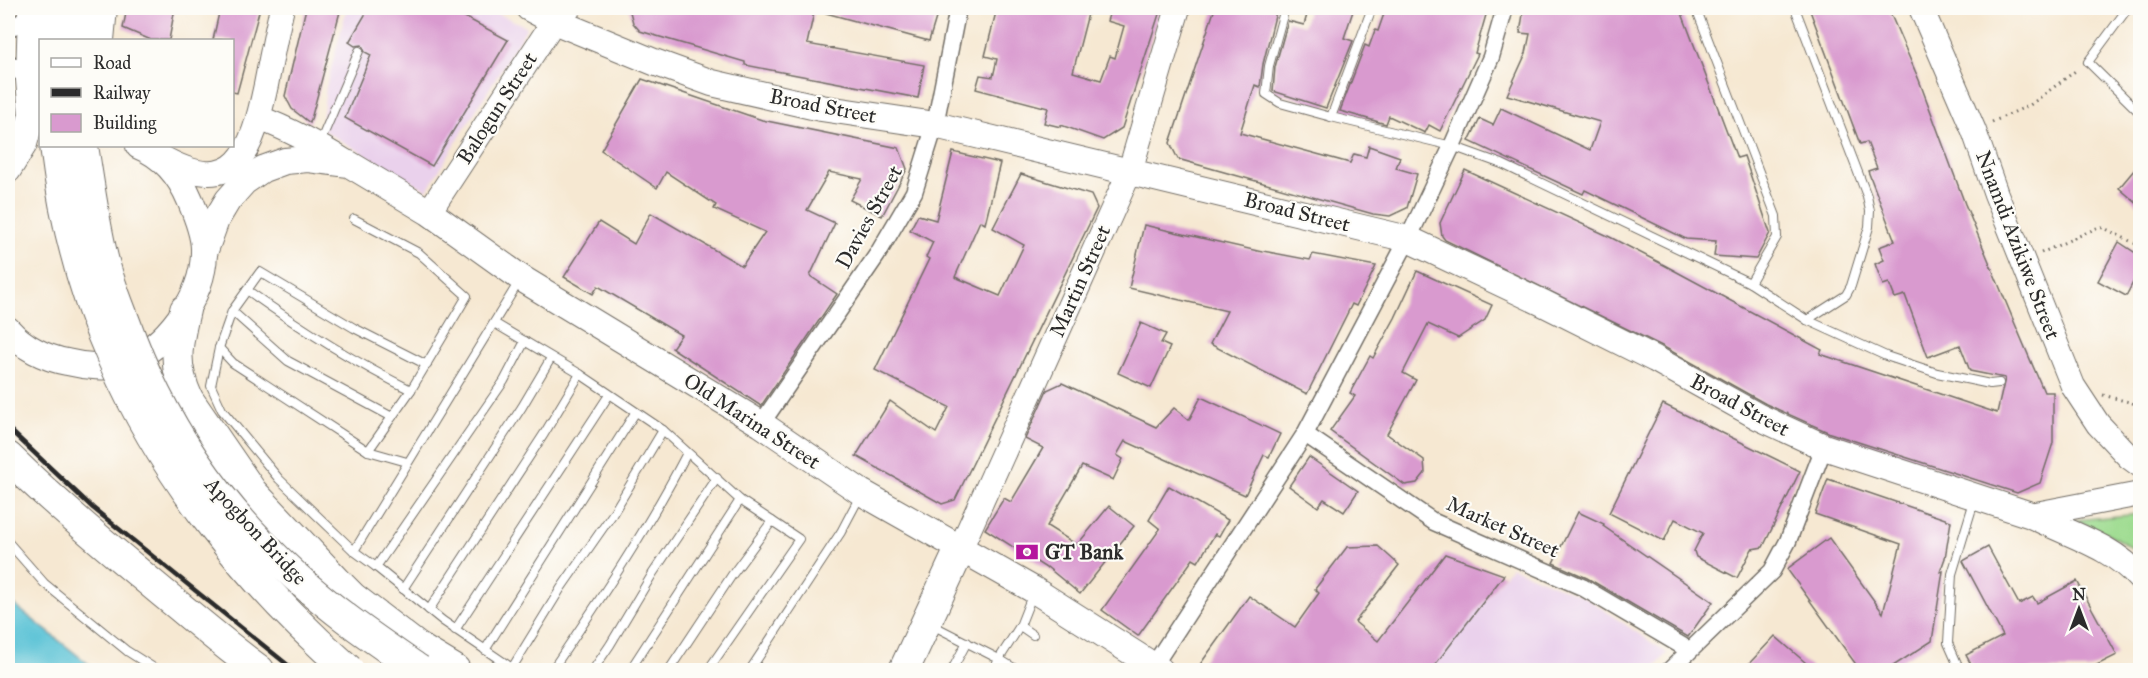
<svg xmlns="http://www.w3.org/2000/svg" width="2148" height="678" viewBox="0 0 2148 678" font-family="'IM FELL Great Primer',serif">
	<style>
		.built { fill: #ead1ec }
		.green { fill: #9fdc91; stroke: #65845e; stroke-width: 1.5 }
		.water { fill: #5ac2d6; stroke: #427680; stroke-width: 1.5 }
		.building { fill: #d99acf }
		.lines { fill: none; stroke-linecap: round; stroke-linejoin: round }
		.lane-casing { stroke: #726d65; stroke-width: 10 }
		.street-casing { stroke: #726d65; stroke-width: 19 }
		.secondary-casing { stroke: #726d65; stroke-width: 26 }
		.primary-casing { stroke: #726d65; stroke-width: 28 }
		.highway-casing { stroke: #726d65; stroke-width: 32 }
		.path { stroke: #726d65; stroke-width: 3; stroke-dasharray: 1.5 4.5; stroke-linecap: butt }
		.lane { stroke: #fff; stroke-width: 8 }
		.street { stroke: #fff; stroke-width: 16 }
		.secondary { stroke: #fff; stroke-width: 24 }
		.primary { stroke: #fff; stroke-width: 26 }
		.highway { stroke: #fff; stroke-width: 30 }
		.rail { stroke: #2b2b2b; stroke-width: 4.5 }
		.highway-bridge-casing { stroke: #726d65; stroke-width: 32; stroke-linecap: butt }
		.highway-bridge { stroke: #fff; stroke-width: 30 }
		.labels { text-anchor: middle; stroke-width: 4.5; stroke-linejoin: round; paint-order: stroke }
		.street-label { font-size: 21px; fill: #2b2b2b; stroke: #fdfcf7 }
		.poi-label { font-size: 21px; font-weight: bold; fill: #2b2b2b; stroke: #fdfcf7; text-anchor: start }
	</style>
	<rect width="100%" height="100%" fill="#fdfcf7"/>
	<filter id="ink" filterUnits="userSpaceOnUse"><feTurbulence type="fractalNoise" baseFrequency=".0167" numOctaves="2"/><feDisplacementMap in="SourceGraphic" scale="12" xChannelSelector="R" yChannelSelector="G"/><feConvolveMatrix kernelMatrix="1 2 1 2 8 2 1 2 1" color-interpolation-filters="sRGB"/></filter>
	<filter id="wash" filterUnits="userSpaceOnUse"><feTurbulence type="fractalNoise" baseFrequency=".008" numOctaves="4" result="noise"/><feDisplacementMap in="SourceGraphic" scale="24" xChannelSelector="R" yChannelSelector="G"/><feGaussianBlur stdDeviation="1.35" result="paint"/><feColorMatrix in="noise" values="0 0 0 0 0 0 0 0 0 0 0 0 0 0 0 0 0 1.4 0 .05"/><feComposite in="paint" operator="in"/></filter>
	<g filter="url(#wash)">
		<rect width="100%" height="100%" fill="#f6e8d2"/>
		<g class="built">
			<path d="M347,8H486L527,27L427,190L321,129L326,87Z"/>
			<path d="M1511,567L1586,598L1667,653L1653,670H1431Z"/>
		</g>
		<path class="green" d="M2140,514V553L2112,536L2076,520Z"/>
		<path class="water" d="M8,600L96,670H8Z"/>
		<g id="blocks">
			<g class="building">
				<path d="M127,8H175L169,40H151L123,28Z"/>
				<path d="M220,8H260L237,93L232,92V40H213Z"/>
				<path d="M306,8H341L310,123L292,109L285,96Z"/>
				<path d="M369,8H448L508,40L432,166L345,118L371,55L365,52L362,45L355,46L349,42Z"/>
				<path d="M629,8H815L807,44L924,65L918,98L745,65V62L640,31L633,23Z"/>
				<path d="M823,8H939L929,41L822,12Z"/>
				<path d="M997,8H1081L1089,10L1073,72L1101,80L1110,56L1115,58L1124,26L1107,21L1111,8H1161L1122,128L1103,140L1061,125V127L1044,123L1048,108L976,89L980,75L993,77L997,59L985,56Z"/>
				<path d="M1215,8H1277L1263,64L1260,87L1255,85L1240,133L1350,163L1354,154L1366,157L1369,146L1400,157L1396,168L1417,174L1407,208L1390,216L1373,214L1178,159L1170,143Z"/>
				<path d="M1309,8H1354L1344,38L1353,41L1326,108L1273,91L1275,67L1288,21L1304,25Z"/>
				<path d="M1386,8H1488L1475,53L1478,54L1440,131L1429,125L1425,133L1389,116L1386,124L1340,111L1365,45L1369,47L1375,30L1378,31Z"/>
				<path d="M1524,8H1680L1737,158L1744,156L1770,233L1756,259L1714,256L1716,241L1686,239L1585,190L1583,194L1469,141L1480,119L1493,125L1501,108L1590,150L1600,122L1507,95L1526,53L1530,34L1520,33Z"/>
				<path d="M1809,8H1888L1919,80L1965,204L2015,324L2044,392H2053V443L2040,483L2017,493L1830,433L1766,404L1662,346L1445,240L1442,236L1440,223L1465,170L1606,235L1664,265L1822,350L1820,354L1997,413L2005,378L1970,371L1960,345L1928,357L1905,295L1895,298L1889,283L1883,285L1875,264L1884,260L1879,247L1895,241L1868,171L1877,168L1867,142L1860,144Z"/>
				<path d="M642,79L762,120L899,148L907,169L882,216L850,200L862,179L829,172L807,210L835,223L810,276L837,294L761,406L672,348L681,335L598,286L593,294L564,277L599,222L634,244L651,213L742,266L765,232L714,209L716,205L666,172L657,188L601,150Z"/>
				<path d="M953,152L1000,163L985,224L980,221L955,277L1000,296L1024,245L993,228L1021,174L1091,195L1097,208L955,500L942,504L856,456L890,401L936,433L949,407L875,370L929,259L926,257L933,242L910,230L918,215L936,220Z"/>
				<path d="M2140,163V206L2119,188Z"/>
				<path d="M1144,225L1262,252L1263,251L1310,260L1313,254L1376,266L1356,306L1352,304L1307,394L1210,344L1227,311L1129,288Z"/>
				<path d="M2119,242L2140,256V269L2126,296L2098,281Z"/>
				<path d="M1417,271L1492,305L1485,320L1458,338L1428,324L1403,373L1416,380L1387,434L1424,460L1425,473L1417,483L1405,485L1330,431L1355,396L1350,393L1370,356L1373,358L1395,318Z"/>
				<path d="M1141,323L1166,334L1161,343L1170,347L1151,388L1118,373Z"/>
				<path d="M1062,383L1156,427L1174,408L1189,420L1201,397L1280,434L1269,457L1264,455L1245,495L1125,441L1117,455L1123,459L1113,480L1082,466L1047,526L1077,545L1109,506L1134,526L1080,594L1047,567L1046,568L985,529L1004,498L1011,502L1043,448L1025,439L1047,390Z"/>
				<path d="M1663,404L1800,471L1763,547L1752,549L1737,578L1696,557L1694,551L1703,533L1675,519L1664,541L1609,513Z"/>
				<path d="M1309,457L1358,491L1344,512L1324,499L1318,507L1289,486Z"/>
				<path d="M1828,479L1951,521L1945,558L1940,572L1943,571L1932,641L1887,670H1860L1787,569L1829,538L1883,613L1901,544L1815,514Z"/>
				<path d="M1169,486L1228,520L1219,536L1215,534L1198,562L1193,559L1138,636L1102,610L1160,529L1149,520Z"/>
				<path d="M1578,512L1604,524L1603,526L1713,602L1688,637L1587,578L1553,563Z"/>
				<path d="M1378,546L1399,565L1355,622L1378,641L1445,554L1504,575L1431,670H1196L1249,596L1295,627L1319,593L1315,589L1347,547Z"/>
				<path d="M1988,547L2019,604L2033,597L2037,603L2077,581L2117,655L2087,670H1974L1966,655L2003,636L1963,561Z"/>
				<path d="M1775,636L1814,670H1743Z"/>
			</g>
		</g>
	</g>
	<g filter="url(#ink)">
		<use href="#blocks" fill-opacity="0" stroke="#726d65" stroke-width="1.5"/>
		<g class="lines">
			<g class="lane-casing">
				<g id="lane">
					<path d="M1285,8L1269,66L1266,94L1280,103L1331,117"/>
					<path d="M1372,8L1331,117L1452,146L1502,164L1750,283L1807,320L1886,356L1937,373L1990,384L1999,383"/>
					<path d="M1696,8L1776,216L1777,237L1750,283"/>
					<path d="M1795,8L1867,196L1870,211L1869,227L1851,286L1846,295L1807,320"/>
					<path d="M2128,8L2088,62L2140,113"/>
					<path d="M319,145L359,51"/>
					<path d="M354,219L419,253L467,296L411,390L368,451"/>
					<path d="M247,290C300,328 352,361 411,390"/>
					<path d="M232,311L288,361L392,417"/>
					<path d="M494,323L580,374L663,430L740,500L772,521L732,575L669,670"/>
					<path d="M219,348L233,363L368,451L407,462"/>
					<path d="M8,542L44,583L127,651L157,670"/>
					<path d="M354,551L520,280"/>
					<path d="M376,567L354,551L279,479L222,410L211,386L219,348L232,311L260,272L354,328L427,365"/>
					<path d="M403,589L522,407L551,358"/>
					<path d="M429,610L544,434L580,374"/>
					<path d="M932,625L999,659L994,670"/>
					<path d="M1020,626L1033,635"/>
					<path d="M455,630L609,395"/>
					<path d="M485,650L635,413"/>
					<path d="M512,668L561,588L612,515L663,430"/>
					<path d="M515,670L443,621L376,567L504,381L525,341"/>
					<path d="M552,670C600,600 648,528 687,453"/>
					<path d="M593,670L610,645L653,573L717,478"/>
					<path d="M630,670L740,500"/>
					<path d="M708,670L799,539L772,521"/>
					<path d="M750,670L841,532L860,496"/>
					<path d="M952,670L967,642"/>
					<path d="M1017,670L999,659L1020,626L1033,593"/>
					<path d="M1960,670L1948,643L1952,574L1975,498"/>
				</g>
			</g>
			<g class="street-casing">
				<g id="street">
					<path d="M8,29L29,18"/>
					<path d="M8,62L29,80"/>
					<path d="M761,424L877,255L914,192L935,125L958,8"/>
					<path d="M1305,434L1434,522L1582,587L1689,650"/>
					<path d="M1154,665L1305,434L1408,239L1452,146L1491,57L1505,8"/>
					<path d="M1670,670L1772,571L1788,541L1824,447"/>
				</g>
			</g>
			<g class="secondary-casing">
				<g id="secondary">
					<path d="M1921,8L1974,131L1996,194L2073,386L2098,424L2129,457L2140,465"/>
					<path d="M259,118C291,130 320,146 349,164"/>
					<path d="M161,157C237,200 252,151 266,85C271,59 276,33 282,8"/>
					<path d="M429,212L554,21L569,8"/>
					<path d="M2031,515L2140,494"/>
					<path d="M961,547L1130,171L1178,8"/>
				</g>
			</g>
			<g class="primary-casing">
				<g id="primary">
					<path d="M529,8L554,21L654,62L712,83L821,108L935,125L1408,239L1543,303L1655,359L1759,417L1824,447L2031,515C2070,535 2111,545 2140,578"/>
					<path d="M101,40L104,8"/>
					<path d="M8,170L24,144L32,115L29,80L31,8"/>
					<path d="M204,253L216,220L228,200L244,182L263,169L285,161L308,159L349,164L429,212L521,278L761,424L861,492L1034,590L1160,670"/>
					<path d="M8,330C23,347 45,358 67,362C83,366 110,369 125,363C166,347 203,298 204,253C205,238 196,214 190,200C180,176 164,156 139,146"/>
				</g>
			</g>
			<g class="highway-casing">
				<g id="highway">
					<path d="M49,40L51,8"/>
					<path d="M76,40L79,8"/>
					<path d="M185,310C177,345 172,364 188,399L252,492L342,587L353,598L417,647L455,670"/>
					<path d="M8,457C57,505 110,549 163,593C195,619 226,646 259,670"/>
					<path d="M904,670L961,547"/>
				</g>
			</g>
			<g class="path">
				<path d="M1992,122L2030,105L2078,69"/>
				<path d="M2041,253L2099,227L2106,229L2140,246"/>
				<path d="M2103,395L2140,405"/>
			</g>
			<use href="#lane" class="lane"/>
			<use href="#street" class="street"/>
			<use href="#secondary" class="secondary"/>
			<use href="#primary" class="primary"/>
			<use href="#highway" class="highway"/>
			<path class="rail" d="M8,428L93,508L294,670"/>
			<g class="highway-bridge-casing">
				<g id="highway-bridge">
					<path d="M55,146C64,219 83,293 113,360C165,479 252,586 349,670"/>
					<path d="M83,146C89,183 94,221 103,258C108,279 117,301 125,322C161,423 216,504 296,577C334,612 377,641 419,670"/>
				</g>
			</g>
			<use href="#highway-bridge" class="highway-bridge"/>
		</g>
	</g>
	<defs>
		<g id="bank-bare" transform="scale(1.8)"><path d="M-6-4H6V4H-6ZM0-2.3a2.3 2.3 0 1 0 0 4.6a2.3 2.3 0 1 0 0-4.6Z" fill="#b5179e" stroke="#fdfcf7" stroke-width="2.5" paint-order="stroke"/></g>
	</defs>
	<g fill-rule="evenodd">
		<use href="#bank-bare" x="1027" y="552"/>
	</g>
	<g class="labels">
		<g class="street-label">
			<text transform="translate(823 106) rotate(11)" y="7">Broad Street</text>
			<text transform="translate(497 108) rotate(-57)" y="7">Balogun Street</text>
			<text transform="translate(1297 212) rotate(14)" y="7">Broad Street</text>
			<text transform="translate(869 217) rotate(-61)" y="7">Davies Street</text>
			<text transform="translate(2018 245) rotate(69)" y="7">Nnamdi Azikiwe Street</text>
			<text transform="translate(1080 281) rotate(-66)" y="7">Martin Street</text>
			<text transform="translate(1740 405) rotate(28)" y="7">Broad Street</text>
			<text transform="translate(752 421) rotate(33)" y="7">Old Marina Street</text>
			<text transform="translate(1503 527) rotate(24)" y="7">Market Street</text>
			<text transform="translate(256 531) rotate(47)" y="7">Apogbon Bridge</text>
		</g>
		<g class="poi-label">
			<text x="1045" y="559">GT Bank</text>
		</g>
	</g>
	<rect width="2148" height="678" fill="none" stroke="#fdfcf7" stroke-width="30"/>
	<rect x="39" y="39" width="195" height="108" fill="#fdfcf7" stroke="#a9a8a5" stroke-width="1.5"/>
	<rect x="51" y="58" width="30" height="9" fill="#ffffff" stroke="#a9a8a5" stroke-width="1.5"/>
	<text x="93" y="69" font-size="18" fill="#2b2b2b">Road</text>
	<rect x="51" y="88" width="30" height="9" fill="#2b2b2b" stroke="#a9a8a5" stroke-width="1.5"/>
	<text x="93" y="99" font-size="18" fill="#2b2b2b">Railway</text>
	<rect x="51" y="114" width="30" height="18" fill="#d99acf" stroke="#a9a8a5" stroke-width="1.5"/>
	<text x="93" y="129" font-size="18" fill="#2b2b2b">Building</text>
	<g transform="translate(2079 609)" stroke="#fdfcf7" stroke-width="4.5" paint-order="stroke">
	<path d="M0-4.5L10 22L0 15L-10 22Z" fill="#2b2b2b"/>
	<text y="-9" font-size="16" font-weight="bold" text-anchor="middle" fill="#2b2b2b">N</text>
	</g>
</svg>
